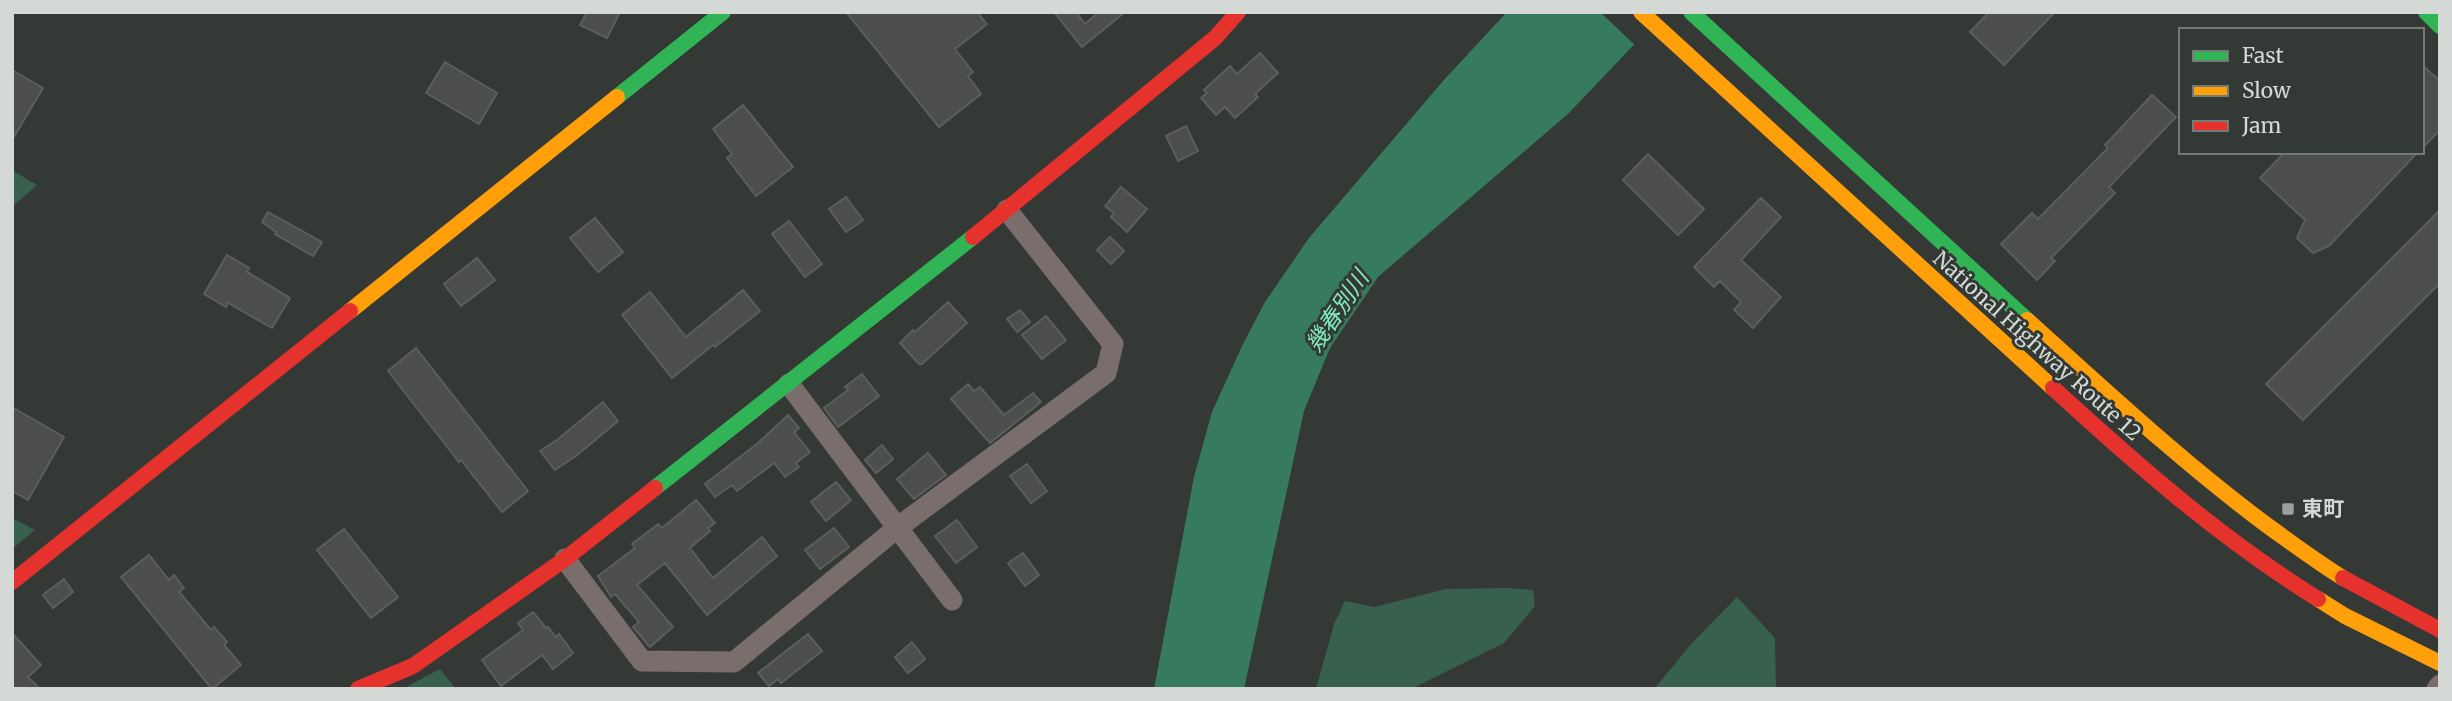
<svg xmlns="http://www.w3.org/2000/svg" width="2452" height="701" viewBox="0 0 2452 701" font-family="Merriweather,'Noto Sans JP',serif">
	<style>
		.green { fill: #37614e }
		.water { fill: #377b5e }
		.pier { fill: #343936 }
		.building { fill: #4b4e4c; stroke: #5b5f5c; stroke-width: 2 }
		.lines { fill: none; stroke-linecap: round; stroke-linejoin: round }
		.street { stroke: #7a6e6d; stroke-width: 21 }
		.fast { stroke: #30b455; stroke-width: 16 }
		.slow { stroke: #ff9f0a; stroke-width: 16 }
		.jam { stroke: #e5322d; stroke-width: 16 }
		.poi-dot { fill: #9da19e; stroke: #333a36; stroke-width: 2.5 }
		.labels { text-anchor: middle; stroke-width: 6; stroke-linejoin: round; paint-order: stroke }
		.street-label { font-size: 21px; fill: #d5d9d6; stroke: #333a36 }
		.poi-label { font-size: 21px; font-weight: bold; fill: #d5d9d6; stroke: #333a36; text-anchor: start }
		.water-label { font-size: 23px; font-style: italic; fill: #82ebbd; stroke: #333a36 }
	</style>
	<rect width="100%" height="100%" fill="#343936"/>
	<g class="green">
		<path d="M12,170L37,185L12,207Z"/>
		<path d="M12,518L35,530L12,549Z"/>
		<path d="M1507,588L1533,590L1535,606L1504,643L1411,689H1316L1334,624L1345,601L1374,607L1446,589Z"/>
		<path d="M1737,597L1775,638L1776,689H1654L1692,643Z"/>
		<path d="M440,669L456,689H402Z"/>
	</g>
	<path class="water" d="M1507,12H1665L1569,113L1378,277L1330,348L1304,411L1244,689H1154L1194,477L1212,412L1242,346L1265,302L1309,238L1443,81Z"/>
	<path class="pier" d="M1600,12H1668L1637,47Z"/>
	<g class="building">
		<path d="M587,12H620L607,38L580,25Z"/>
		<path d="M846,12H977L987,24L955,49L973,72L968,76L981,94L939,127Z"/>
		<path d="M1054,12H1076L1085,24L1099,12H1125L1082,47Z"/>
		<path d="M1989,12H2055L2004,65L1970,32Z"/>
		<path d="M1260,53L1278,73L1255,94L1258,97L1235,118L1225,107L1216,115L1201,98L1207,93L1204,90L1230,66L1237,74Z"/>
		<path d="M445,62L497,93L479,124L426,93Z"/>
		<path d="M2422,65L2440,81V130L2422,148Z"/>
		<path d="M12,70L43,88L12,140Z"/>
		<path d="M2152,95L2176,117L2109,187L2115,193L2051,258L2055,261L2037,280L2001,244L2032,213L2038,219L2108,148L2105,145Z"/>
		<path d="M743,105L793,167L756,196L727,158L732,154L713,129Z"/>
		<path d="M1186,126L1198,151L1178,161L1166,136Z"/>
		<path d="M2285,152H2418L2329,246L2313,253L2297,238L2305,220L2260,178Z"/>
		<path d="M1648,154L1704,209L1678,235L1623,180Z"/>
		<path d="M1121,187L1147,209L1127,232L1111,217L1114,213L1105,206Z"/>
		<path d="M846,197L863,220L846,232L829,209Z"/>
		<path d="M1761,198L1781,217L1741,260L1781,297L1753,328L1734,310L1741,302L1720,281L1714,287L1694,267Z"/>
		<path d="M2440,210V283L2303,420L2266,384Z"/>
		<path d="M268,212L322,242L313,256L275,234L276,232L262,222Z"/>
		<path d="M595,218L623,252L598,272L570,238Z"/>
		<path d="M789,221L822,264L805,277L772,234Z"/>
		<path d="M1110,237L1124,251L1111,264L1097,250Z"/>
		<path d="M227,255L249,268L247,272L290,298L272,328L228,303L226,307L204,294Z"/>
		<path d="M477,258L495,280L461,306L444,284Z"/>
		<path d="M743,290L760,311L715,347L713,345L672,378L622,315L650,292L686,337Z"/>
		<path d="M948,302L967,323L922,364H919L900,343L913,330L915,332Z"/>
		<path d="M1020,310L1030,322L1017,332L1007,319Z"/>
		<path d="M1046,316L1066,340L1042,359L1022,335Z"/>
		<path d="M416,348L528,491L502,512L461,460L459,462L388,371Z"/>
		<path d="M862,374L879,396L838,427L824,408L848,390L845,387Z"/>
		<path d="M968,384L974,391L980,387L1004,415L1033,393L1041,402L990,443L951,399Z"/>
		<path d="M603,402L618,421L576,456L555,470L540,451L557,440Z"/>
		<path d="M12,407L64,437L28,500L12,491Z"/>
		<path d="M788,415L799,428L794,432L810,452L796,463L799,467L785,477L774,463L737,491L732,485L715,497L705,484L758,443Z"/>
		<path d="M882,445L893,459L876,473L865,460Z"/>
		<path d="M928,453L946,475L914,499L897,479Z"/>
		<path d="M1027,464L1047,491L1031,503L1010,476Z"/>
		<path d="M836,482L851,500L826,521L811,502Z"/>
		<path d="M696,500L715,523L708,528L710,531L690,548L713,578L762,537L777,556L707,615L665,563L637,585L673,627L650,647L633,627L639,622L615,594L611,597L598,576L635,548L632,544L658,524L662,528Z"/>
		<path d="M957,520L977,547L956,563L935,536Z"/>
		<path d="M834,528L849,547L820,569L805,550Z"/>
		<path d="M344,529L398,597L371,618L317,550Z"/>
		<path d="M1023,553L1039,575L1025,586L1008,563Z"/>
		<path d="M149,555L169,580L174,575L184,588L179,592L211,630L214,627L227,642L224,645L241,665L212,689L121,577Z"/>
		<path d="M64,579L73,592L53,608L43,595Z"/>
		<path d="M533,612L546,628L548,627L556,637L559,634L573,653L553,669L542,655L501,686L482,660L523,630L518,623Z"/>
		<path d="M12,633L41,665L28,677L40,689H12Z"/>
		<path d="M808,634L822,651L781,683L778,679L769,686L758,673Z"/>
		<path d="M912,642L925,659L908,673L895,657Z"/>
	</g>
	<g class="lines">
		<g class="street">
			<path d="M789,384L952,600"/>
			<path d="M565,559L642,661L734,662L897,528L1106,373L1113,344L1007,210"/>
			<path d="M2437,689L2440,685"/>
		</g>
		<g class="fast">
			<path d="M1691,12L2027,320"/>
			<path d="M2426,12L2440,26"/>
			<path d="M617,97L723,12"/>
			<path d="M655,488L973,237"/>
		</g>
		<g class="slow">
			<path d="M1641,12L2053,388"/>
			<path d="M350,311L617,97"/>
			<path d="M2027,320C2106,391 2183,463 2268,526C2293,544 2317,562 2343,578"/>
			<path d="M2318,599L2345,616L2440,663"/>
		</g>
		<g class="jam">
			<path d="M973,237L1215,38L1238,12"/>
			<path d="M2053,388C2136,464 2221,539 2318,599"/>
			<path d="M2343,578L2440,630"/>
			<path d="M12,582L350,311"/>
			<path d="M358,689L413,666L565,559L655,488"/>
		</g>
	</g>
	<rect class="poi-dot" x="2281" y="502" width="14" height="14" rx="3.5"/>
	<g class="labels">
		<g class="street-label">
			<text transform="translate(2037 346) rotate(42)" y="7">National Highway Route 12</text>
		</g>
		<g class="poi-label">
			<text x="2302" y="516">東町</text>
		</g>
		<g class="water-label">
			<text transform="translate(1337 311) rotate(-56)" y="8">幾春別川</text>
		</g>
	</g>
	<rect width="2452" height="701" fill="none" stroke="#d5d9d6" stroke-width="28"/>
	<rect x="2179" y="28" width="245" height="126" fill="#333a36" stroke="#747a76" stroke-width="2"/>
	<rect x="2193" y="51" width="35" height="10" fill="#30b455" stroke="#747a76" stroke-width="2"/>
	<text x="2242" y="63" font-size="21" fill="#d5d9d6">Fast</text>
	<rect x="2193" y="86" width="35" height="10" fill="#ff9f0a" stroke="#747a76" stroke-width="2"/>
	<text x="2242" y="98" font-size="21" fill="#d5d9d6">Slow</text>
	<rect x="2193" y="121" width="35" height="10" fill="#e5322d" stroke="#747a76" stroke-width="2"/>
	<text x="2242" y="133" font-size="21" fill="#d5d9d6">Jam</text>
</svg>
